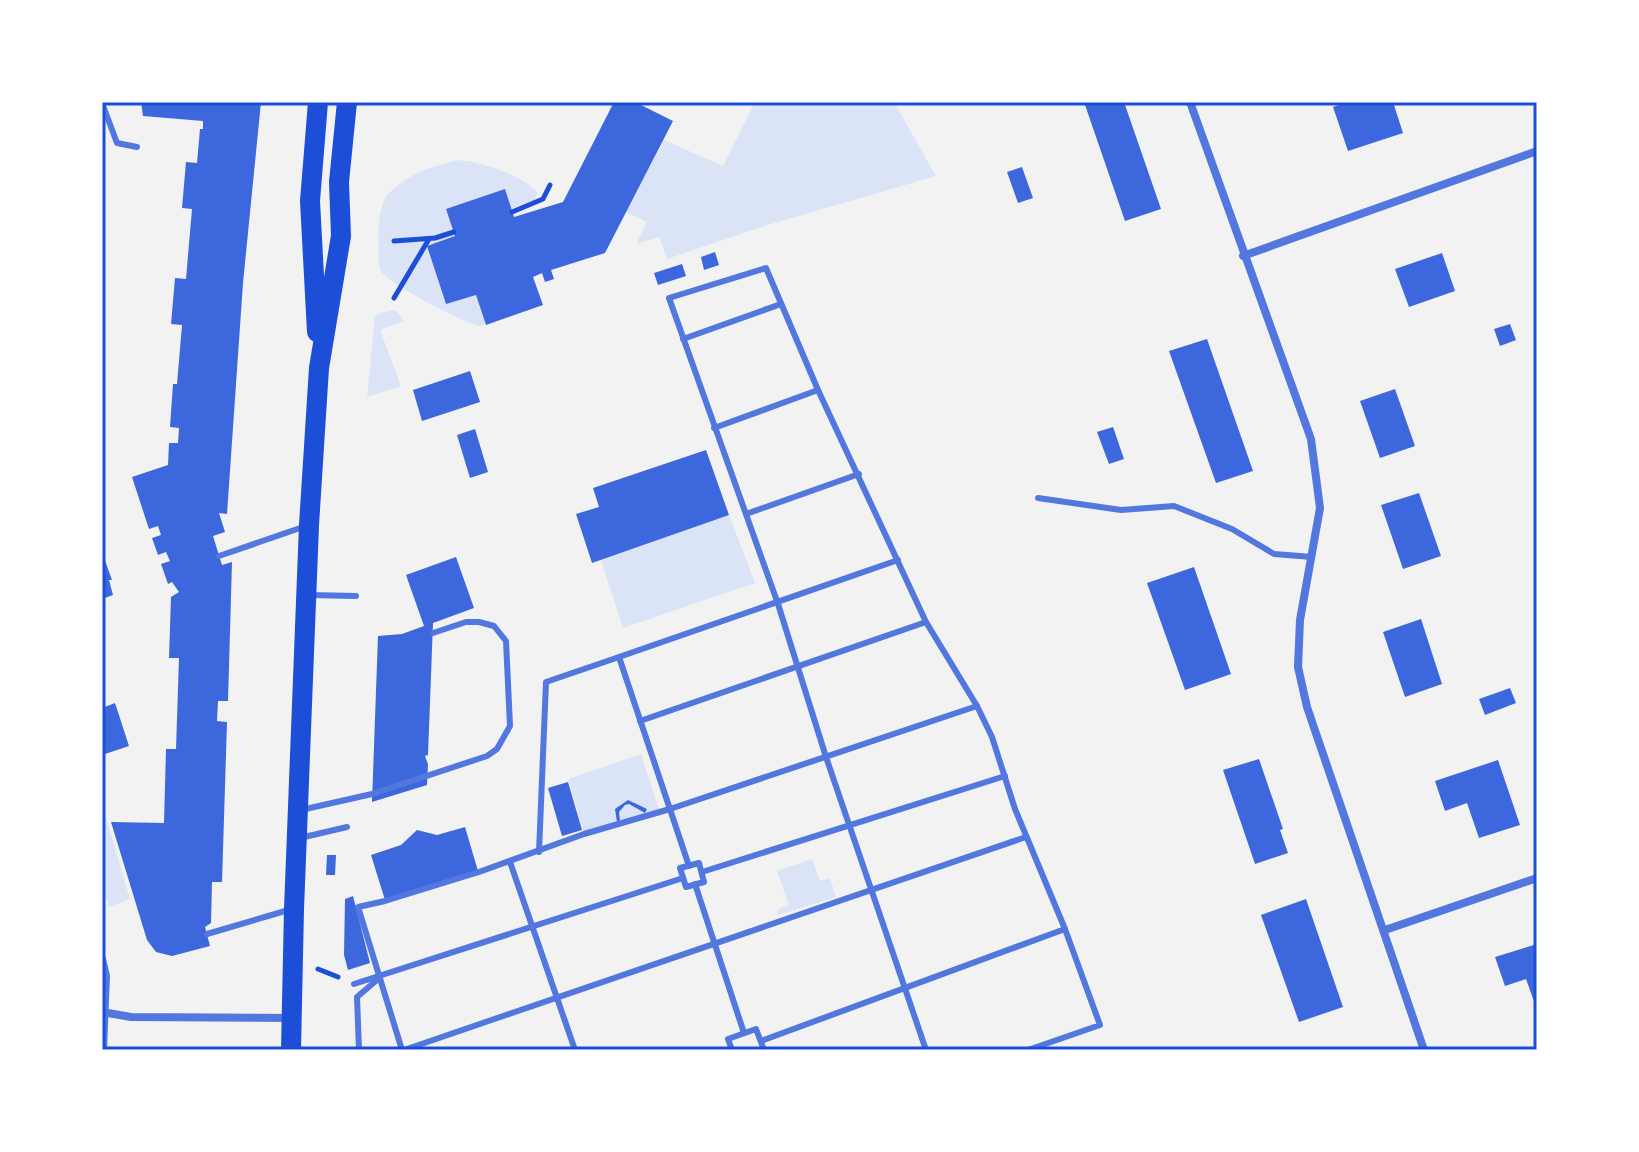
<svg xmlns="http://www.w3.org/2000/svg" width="1639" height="1152" viewBox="0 0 1639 1152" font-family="Manrope,sans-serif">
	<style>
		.green { fill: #dbe4f7 }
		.building { fill: #3d67dc }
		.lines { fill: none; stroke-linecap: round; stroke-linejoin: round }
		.path { stroke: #1d4ed8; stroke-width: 5 }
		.service { stroke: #5277de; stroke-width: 6 }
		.minor { stroke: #5277de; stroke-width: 8 }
		.primary { stroke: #1d4ed8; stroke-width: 20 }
		.neatline { fill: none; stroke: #1d4ed8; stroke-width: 3 }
	</style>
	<rect width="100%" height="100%" fill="#f2f2f2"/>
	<g class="green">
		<path d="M755,102H894L936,176L771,224L667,259L659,237L636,244L647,222L626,212L664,140L723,166Z"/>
		<path d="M459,160C481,162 523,175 538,193L534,200L512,208L514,217L427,246L446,304L476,295L485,324L480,326C462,322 390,285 380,270C378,252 376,218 384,201C394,179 436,164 459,160Z"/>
		<path d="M396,310L404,321L380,330L401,386L367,397L375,317L380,313Z"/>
		<path d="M729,515L755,583L623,628L601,560Z"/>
		<path d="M641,754L659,809L584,834L568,779Z"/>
		<path d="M105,814L130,899L109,907L102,886V816Z"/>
		<path d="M812,859L820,881L830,878L836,897L778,915L777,910L789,905L777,871Z"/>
	</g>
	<g class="building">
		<path d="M141,102H261L243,283L227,514L219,513L225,532L213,536L222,565L232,562L228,701H218L217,721L227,722L222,882H212L211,923L205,927L210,946L172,956L156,952L147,940L111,822L164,823L166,749H176L179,658H169L171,597L179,592L172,582L168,584L161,564L170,561L166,552L158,555L152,538L161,535L158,526L149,529L132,477L168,465L169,443H178L179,428L170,427L173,384H177L182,325L171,324L175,278L186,279L192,209L182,208L186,162L197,163L200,129H203V121L143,116Z"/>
		<path d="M614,102H635L673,121L605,253L551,270L554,279L545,282L542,273L533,277L543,305L486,325L476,295L446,304L427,246L455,236L446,209L505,189L514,217L563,202Z"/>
		<path d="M1084,102H1124L1161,209L1125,221Z"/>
		<path d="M1348,102H1393L1403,133L1348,151L1333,107Z"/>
		<path d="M1022,167L1033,198L1018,203L1007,172Z"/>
		<path d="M715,252L719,265L704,270L701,257Z"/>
		<path d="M1442,253L1455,291L1409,307L1395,269Z"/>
		<path d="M682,264L686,276L658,285L654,273Z"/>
		<path d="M1510,324L1516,340L1500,346L1494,329Z"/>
		<path d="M1207,339L1253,471L1216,483L1169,351Z"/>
		<path d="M470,371L480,402L422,421L413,390Z"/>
		<path d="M1395,389L1415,446L1380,458L1360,401Z"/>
		<path d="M1113,427L1124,459L1109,464L1097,432Z"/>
		<path d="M475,429L488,472L470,478L457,435Z"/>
		<path d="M706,450L729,515L592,563L576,514L599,507L593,488Z"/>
		<path d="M1419,493L1441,556L1403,569L1381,505Z"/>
		<path d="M102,552L112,580H109L113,595L102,599Z"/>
		<path d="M456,557L474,608L433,623L428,755L425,756L428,764L427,785L372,802L378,636L402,634L424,626L406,575Z"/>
		<path d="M1194,567L1231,674L1185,690L1147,583Z"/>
		<path d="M1421,619L1442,684L1405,697L1383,632Z"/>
		<path d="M1510,688L1516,703L1485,715L1479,699Z"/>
		<path d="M115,703L129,746L102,755V708Z"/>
		<path d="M1259,759L1283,829L1280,830L1288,853L1255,864L1223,770Z"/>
		<path d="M1498,760L1520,825L1479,838L1467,803L1445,811L1435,781Z"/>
		<path d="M568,782L582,830L562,836L548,788Z"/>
		<path d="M628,800L647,809L645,813L629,804L625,805L619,812L620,820L617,822L615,809Z"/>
		<path d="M465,827L478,871L385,900L371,855L401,845L417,830L437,835Z"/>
		<path d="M327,855H336L335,875H326Z"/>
		<path d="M353,896L370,963L348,970L344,955L345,899Z"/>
		<path d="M1306,899L1343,1007L1299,1022L1261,915Z"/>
		<path d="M1537,944V1010L1526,979L1505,986L1495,957Z"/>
	</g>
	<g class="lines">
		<g class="path">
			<path d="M512,212L543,199L550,185"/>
			<path d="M394,241L435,238L454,232"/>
			<path d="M394,298L429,239"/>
			<path d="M318,969L338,977"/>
		</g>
		<g class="service">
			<path d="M102,103L117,143L137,147"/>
			<path d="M683,339L781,304"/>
			<path d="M714,428L818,390"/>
			<path d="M1038,498L1121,510L1174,506L1232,529L1274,554L1312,557"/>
			<path d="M746,514L859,474"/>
			<path d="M219,556L306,526"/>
			<path d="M308,595L356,596"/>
			<path d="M640,721L926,622"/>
			<path d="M301,810L372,794L487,756L497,749L510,726L506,641L494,626L479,622H466L433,633"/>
			<path d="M300,838L347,827"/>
			<path d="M539,852L546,682L619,657"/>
			<path d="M510,862L575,1050"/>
			<path d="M699,863L704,882L686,887L680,868Z"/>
			<path d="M689,866L619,657L898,560"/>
			<path d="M702,872L1005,776"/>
			<path d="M695,884L744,1033"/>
			<path d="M207,934L292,909"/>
			<path d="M354,984L683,878"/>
			<path d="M761,1041L1065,929"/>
			<path d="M359,1050L357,997L378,979"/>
			<path d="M402,1050L358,907L385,901L479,872L584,834L670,809L977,706"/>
			<path d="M404,1050L1026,837"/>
			<path d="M732,1050L728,1039L756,1029L764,1050"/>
			<path d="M926,1050L826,757L778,604L669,298L766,268L818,390L926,622L977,706L992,737L1015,809L1065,929L1100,1025L1028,1050"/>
		</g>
		<g class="minor">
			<path d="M1190,102L1311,439L1320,508L1300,620L1298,667L1307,707L1424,1050"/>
			<path d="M1243,256L1537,151"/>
			<path d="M1385,930L1537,878"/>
			<path d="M102,959L106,976L103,1050"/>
			<path d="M102,1012L131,1017L291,1018"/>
		</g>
		<g class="primary">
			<path d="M317,332L310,201L318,102"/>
			<path d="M291,1050L294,909L309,525L319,368L341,236L339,182L347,102"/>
		</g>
	</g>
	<rect width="1639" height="1152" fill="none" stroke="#ffffff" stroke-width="208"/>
	<rect x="104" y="104" width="1431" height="944" class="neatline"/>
</svg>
